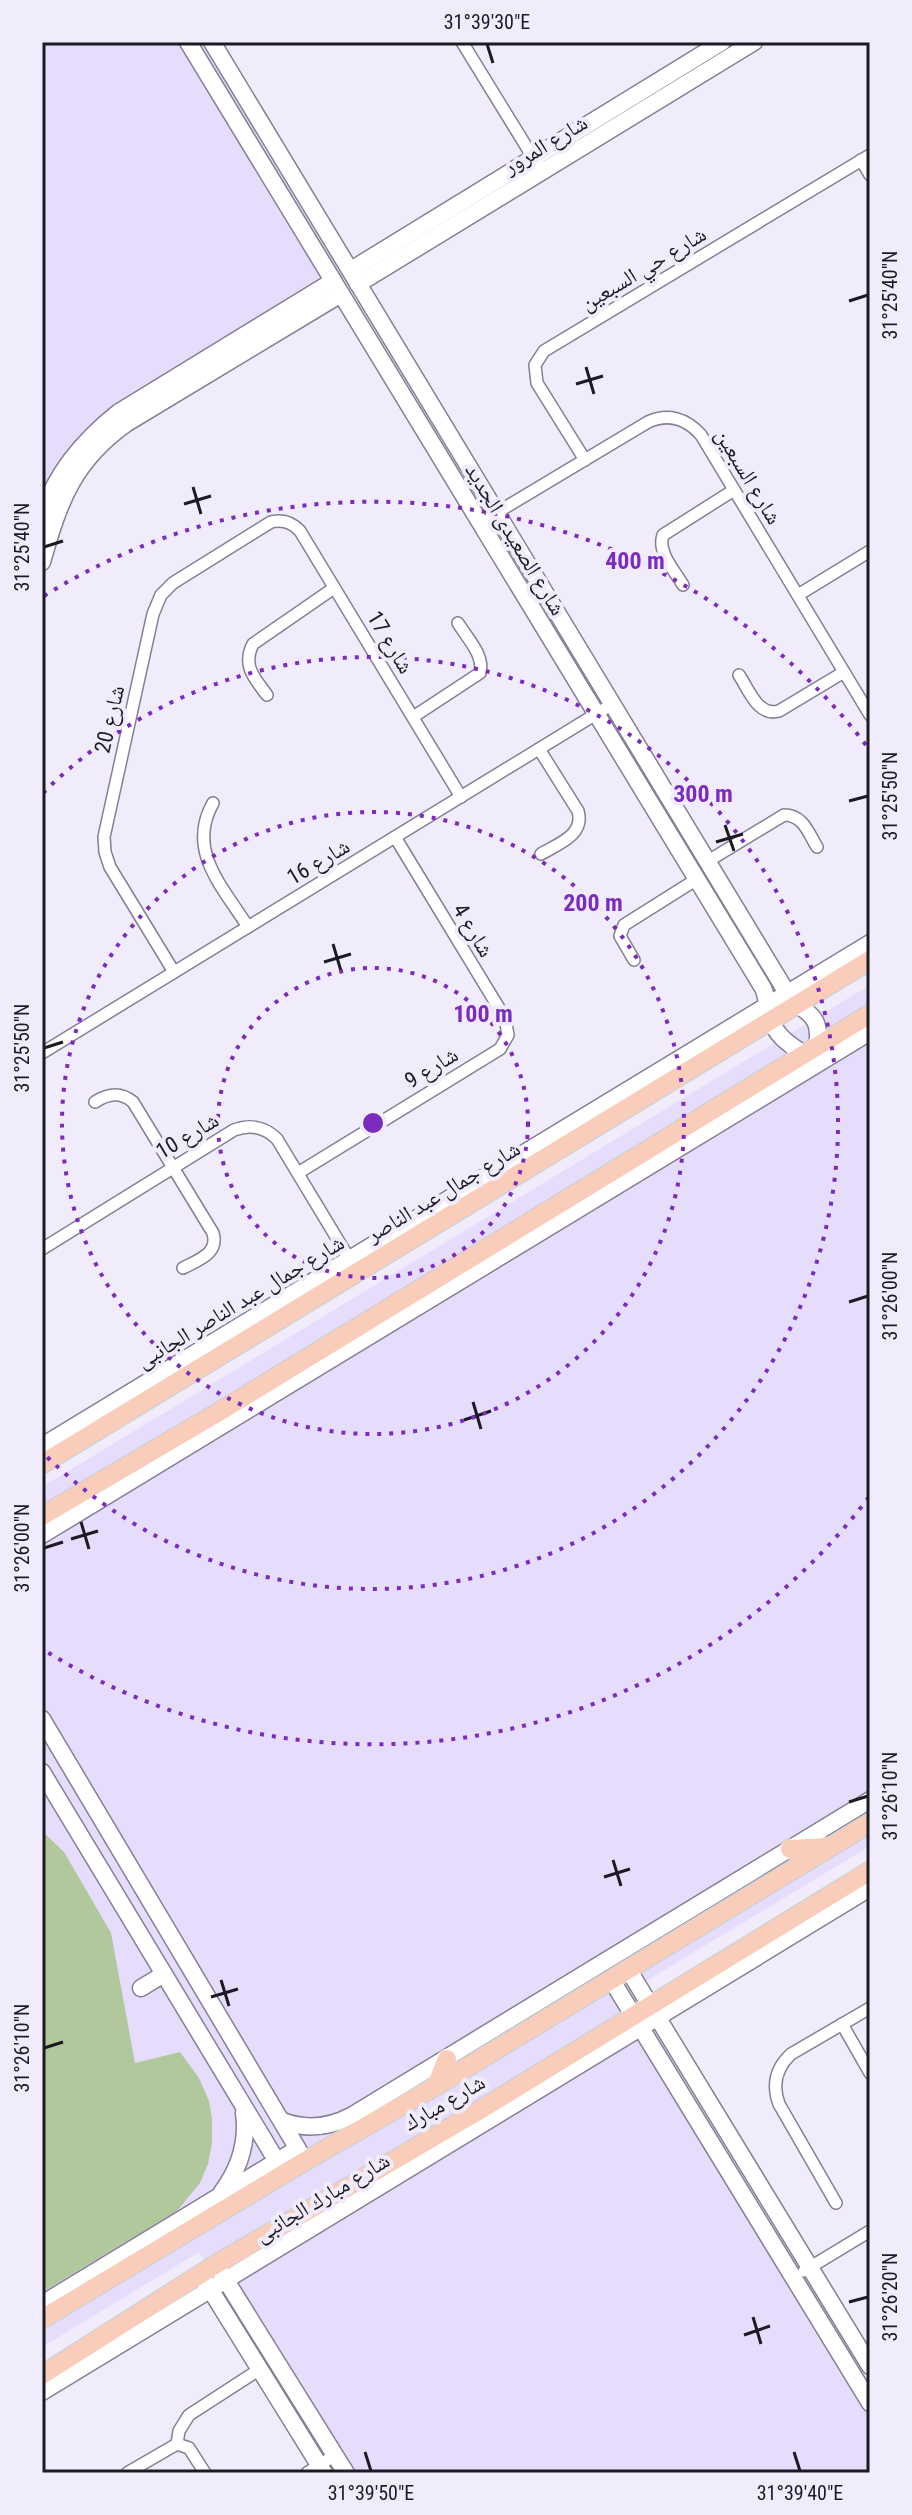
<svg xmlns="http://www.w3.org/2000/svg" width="912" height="2515" viewBox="0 0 912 2515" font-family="'Roboto Condensed','Noto Naskh Arabic',sans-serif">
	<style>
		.built { fill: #e6dcfc }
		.green { fill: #b0c89c }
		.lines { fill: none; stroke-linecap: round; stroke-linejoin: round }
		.street-casing { stroke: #867f95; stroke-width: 14 }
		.secondary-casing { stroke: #867f95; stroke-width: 19 }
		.primary-casing { stroke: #d2d1d3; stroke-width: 21 }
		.street { stroke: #fff; stroke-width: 11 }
		.secondary { stroke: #fff; stroke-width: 16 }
		.primary { stroke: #facdbb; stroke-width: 18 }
		.ticks { fill: none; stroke: #1c1a22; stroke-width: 3 }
		.ring { fill: none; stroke: #7b2cbf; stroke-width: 4; stroke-dasharray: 4 8 }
		.labels { text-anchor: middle; stroke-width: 8; stroke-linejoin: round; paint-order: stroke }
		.street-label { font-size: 22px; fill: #1c1a22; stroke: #f1ecfb }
		.centre { fill: #7b2cbf; stroke: #f1ecfb; stroke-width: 4 }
		.ring-label { font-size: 24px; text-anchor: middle; font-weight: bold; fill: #7b2cbf; stroke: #f1ecfb; stroke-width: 8; stroke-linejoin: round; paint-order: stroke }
		.neatline { fill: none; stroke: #1c1a22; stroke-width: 3 }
		.ticks-label { font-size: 20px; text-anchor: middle; fill: #1c1a22 }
	</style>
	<rect width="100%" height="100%" fill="#f1ecfb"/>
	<g class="built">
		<path d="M42,42H201L346,281L139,404L44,522L42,529Z"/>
		<path d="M870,985V1846L630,1991L870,2383V2473H333L199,2252L42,2347V1487Z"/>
	</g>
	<path class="green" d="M42,1831L64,1852L111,1933L135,2063L180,2052L199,2078L209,2101L212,2118V2143L208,2164L200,2183L177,2211L44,2291H42Z"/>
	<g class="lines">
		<g class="street-casing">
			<g id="street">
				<path d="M462,42L537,164"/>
				<path d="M861,160L870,175"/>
				<path d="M585,460L537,383L535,365L544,351L870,155"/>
				<path d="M491,516L648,422C668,413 686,418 701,435L870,715"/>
				<path d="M683,585C674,570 657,552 663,535L734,490"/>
				<path d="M798,595L870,551"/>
				<path d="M739,675C749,690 758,717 779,711L844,672"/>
				<path d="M267,695C254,678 242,665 253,644L334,588"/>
				<path d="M413,717L480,673C485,656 467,638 458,623"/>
				<path d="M539,749L578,811C585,835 558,844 541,854"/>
				<path d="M213,803C186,851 223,887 248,927"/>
				<path d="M708,861L784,815C803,815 808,832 817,847"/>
				<path d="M634,960L620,936L624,925L697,879"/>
				<path d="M174,972L110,867L105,852L104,837L153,614L161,595L173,583L271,522C283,519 292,522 300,531L461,797"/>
				<path d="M42,1053L614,703"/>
				<path d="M95,1102C109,1093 121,1092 133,1102L213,1233C219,1254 198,1260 183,1268"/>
				<path d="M298,1173L500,1049L508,1035L505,1018L395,837"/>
				<path d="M42,1249L234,1130C250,1124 265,1127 277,1139L350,1260"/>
				<path d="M842,2024L870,2073"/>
				<path d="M836,2203L779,2104C772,2085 776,2068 791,2054L870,2008"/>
				<path d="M804,2271L870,2231"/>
				<path d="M177,2444L179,2431L189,2415L260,2369"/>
				<path d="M127,2473L177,2444L189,2448L205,2473"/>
				<path d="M307,2473L335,2455"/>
			</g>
		</g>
		<g class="secondary-casing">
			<g id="secondary">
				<path d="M188,42L763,988C767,997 767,1006 769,1015C774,1034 788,1044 804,1054"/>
				<path d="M212,42L787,993C803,1014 823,1012 817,1046"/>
				<path d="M351,270L722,42"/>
				<path d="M358,284L754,42"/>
				<path d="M42,516C55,473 85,439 119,412L333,281"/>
				<path d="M42,562C59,502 73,461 127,423L341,294"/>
				<path d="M42,1446L870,943"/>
				<path d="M42,1535L870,1032"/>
				<path d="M42,1719L305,2161"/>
				<path d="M42,1772L284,2173"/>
				<path d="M628,1969L870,2366"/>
				<path d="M611,1979L870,2403"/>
				<path d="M141,1988L164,1974"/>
				<path d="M282,2121C306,2130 328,2128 351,2116L870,1800"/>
				<path d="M222,2192C239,2169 248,2142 244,2113"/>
				<path d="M222,2274L346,2473"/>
				<path d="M205,2281L324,2473"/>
				<path d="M42,2304L297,2149"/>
				<path d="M42,2392L870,1888"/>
			</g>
		</g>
		<g class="primary-casing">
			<g id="primary">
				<path d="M42,1464L870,960"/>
				<path d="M42,1516L224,1409L870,1014"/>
				<path d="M790,1849L828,1847"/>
				<path d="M436,2086L447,2059"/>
				<path d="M42,2319L305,2161L436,2086L870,1823"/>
				<path d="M42,2375L215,2265L480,2110L870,1871"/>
			</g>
		</g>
		<use href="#street" class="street"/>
		<use href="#secondary" class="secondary"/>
		<use href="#primary" class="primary"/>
	</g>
	<path class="ticks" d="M487,44L493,63M849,301L868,295M586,367L594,394M576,384L603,376M193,487L201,514M184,504L211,496M44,547L63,541M849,801L868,796M725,825L734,851M716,842L743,834M333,944L341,971M324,962L351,954M44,1048L63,1042M849,1302L868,1296M473,1402L481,1429M464,1420L491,1411M81,1522L89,1549M71,1539L98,1531M44,1548L63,1542M849,1802L868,1796M613,1860L621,1886M604,1877L630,1869M221,1980L229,2006M211,1997L238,1989M44,2048L63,2042M849,2302L868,2297M753,2317L761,2344M744,2335L770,2326M365,2452L371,2471M794,2452L800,2471"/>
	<g class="ring">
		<circle cx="373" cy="1123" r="155"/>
		<circle cx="373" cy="1123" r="311"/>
		<path d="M43 793A466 466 0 1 1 43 1453"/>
		<path d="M869 1497A621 621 0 0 1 44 1650M44 596A621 621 0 0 1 869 749"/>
	</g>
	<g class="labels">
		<g class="street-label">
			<text transform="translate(545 144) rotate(-31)" y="8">شارع المرور</text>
			<text transform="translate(643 268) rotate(-31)" y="8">شارع حي السبعين</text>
			<text transform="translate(749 476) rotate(59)" y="8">شارع السبعين</text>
			<text transform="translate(516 539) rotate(59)" y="8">شارع الصعيدى الجديد</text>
			<text transform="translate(391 642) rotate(59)" y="8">شارع 17</text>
			<text transform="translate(109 719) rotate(-77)" y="8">شارع 20</text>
			<text transform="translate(318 861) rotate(-31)" y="8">شارع 16</text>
			<text transform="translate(474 930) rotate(59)" y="8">شارع 4</text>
			<text transform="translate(431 1067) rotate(-32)" y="8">شارع 9</text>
			<text transform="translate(187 1135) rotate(-31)" y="8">شارع 10</text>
			<text transform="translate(443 1191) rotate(-31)" y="8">شارع جمال عبد الناصر</text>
			<text transform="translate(240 1301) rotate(-31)" y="8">شارع جمال عبد الناصر الجانبى</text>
			<text transform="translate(444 2102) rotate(-30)" y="8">شارع مبارك</text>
			<text transform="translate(322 2197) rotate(-31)" y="8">شارع مبارك الجانبى</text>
		</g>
	</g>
	<circle cx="373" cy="1123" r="12" class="centre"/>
	<g class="ring-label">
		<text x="635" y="569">400 m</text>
		<text x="703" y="802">300 m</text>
		<text x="593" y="911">200 m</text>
		<text x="483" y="1022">100 m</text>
	</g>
	<rect width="912" height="2515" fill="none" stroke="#f1ecfb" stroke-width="88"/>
	<rect x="44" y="44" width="824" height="2427" class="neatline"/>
	<g class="ticks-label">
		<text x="487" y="29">31°39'30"E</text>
		<text transform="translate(890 295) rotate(-90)" y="7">31°25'40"N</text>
		<text transform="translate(22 547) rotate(-90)" y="7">31°25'40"N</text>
		<text transform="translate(890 796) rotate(-90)" y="7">31°25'50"N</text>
		<text transform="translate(22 1048) rotate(-90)" y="7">31°25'50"N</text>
		<text transform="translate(890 1296) rotate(-90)" y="7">31°26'00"N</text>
		<text transform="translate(22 1548) rotate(-90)" y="7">31°26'00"N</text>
		<text transform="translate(890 1796) rotate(-90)" y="7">31°26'10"N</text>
		<text transform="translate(22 2048) rotate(-90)" y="7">31°26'10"N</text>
		<text transform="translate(890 2297) rotate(-90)" y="7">31°26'20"N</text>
		<text x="371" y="2500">31°39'50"E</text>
		<text x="800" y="2500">31°39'40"E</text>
	</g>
</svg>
